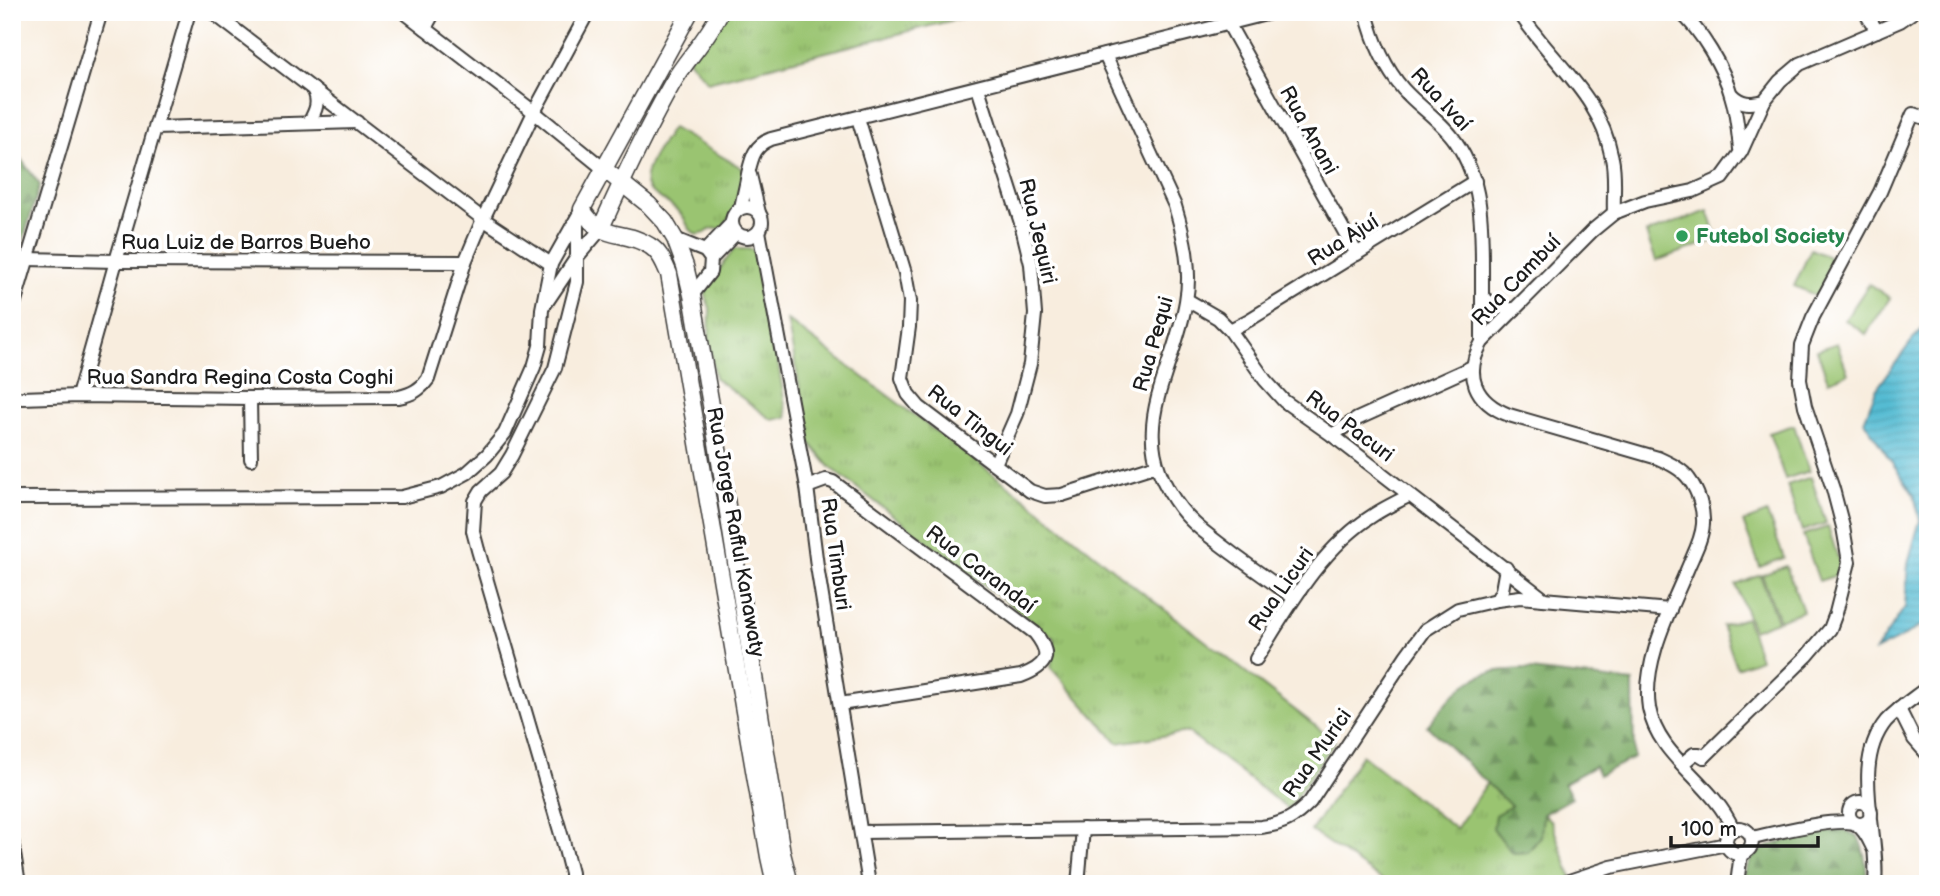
<svg xmlns="http://www.w3.org/2000/svg" width="1940" height="896" viewBox="0 0 1940 896" font-family="'Balsamiq Sans',sans-serif">
	<style>
		.grass { fill: url(#grass-tufts); stroke: #5b7046; stroke-width: 2 }
		.forest { fill: url(#forest-firs); stroke: #4c6340; stroke-width: 2 }
		.pitch { fill: #9ac471; stroke: #5b7046; stroke-width: 2 }
		.water { fill: url(#water-rules); stroke: #386c78; stroke-width: 2 }
		.lines { fill: none; stroke-linecap: round; stroke-linejoin: round }
		.minor-casing { stroke: #3d3b39; stroke-width: 16 }
		.major-casing { stroke: #3d3b39; stroke-width: 19 }
		.minor { stroke: #fff; stroke-width: 12 }
		.major { stroke: #fff; stroke-width: 16 }
		.leisure-dot { fill: #2e9e5b; stroke: #fff; stroke-width: 2.5 }
		.labels { text-anchor: middle; stroke-width: 7; stroke-linejoin: round; paint-order: stroke }
		.street-label { font-size: 21px; fill: #1c1c1c; stroke: #fff }
		.leisure-label { font-size: 21px; font-weight: bold; fill: #27864d; stroke: #fff; text-anchor: start }
	</style>
	<defs>
		<pattern id="grass-tufts" width="24" height="20" patternUnits="userSpaceOnUse" patternTransform="scale(1.75)"><rect width="24" height="20" fill="#9ac471"/><path d="M3 7l-1-3M5 7V3M7 7l1-3M15 17l-1-3M17 17v-4M19 17l1-3" fill="none" stroke="#84a861"/></pattern>
		<pattern id="forest-firs" width="22" height="20" patternUnits="userSpaceOnUse" patternTransform="scale(1.75)"><rect width="22" height="20" fill="#7baa63"/><path d="M5 1l3.5 6h-7zM16 11l3.5 6h-7z" fill="#648a51"/></pattern>
		<pattern id="water-rules" width="6" height="5" patternUnits="userSpaceOnUse" patternTransform="scale(1.75)"><rect width="6" height="5" fill="#55bcd3"/><path d="M0 2.5h6" fill="none" stroke="#49a1b5"/></pattern>
	</defs>
	<rect width="100%" height="100%" fill="#fff"/>
	<filter id="ink" filterUnits="userSpaceOnUse"><feTurbulence type="fractalNoise" baseFrequency=".0143" numOctaves="2"/><feDisplacementMap in="SourceGraphic" scale="14" xChannelSelector="R" yChannelSelector="G"/><feConvolveMatrix kernelMatrix="1 2 1 2 8 2 1 2 1" color-interpolation-filters="sRGB"/></filter>
	<filter id="wash" filterUnits="userSpaceOnUse"><feTurbulence type="fractalNoise" baseFrequency=".00686" numOctaves="4" result="noise"/><feDisplacementMap in="SourceGraphic" scale="28" xChannelSelector="R" yChannelSelector="G"/><feGaussianBlur stdDeviation="1.57" result="paint"/><feColorMatrix in="noise" values="0 0 0 0 0 0 0 0 0 0 0 0 0 0 0 0 0 1.4 0 .05"/><feComposite in="paint" operator="in"/></filter>
	<g filter="url(#wash)">
		<rect width="100%" height="100%" fill="#f8edde"/>
		<g class="grass">
			<path d="M713,12H985L708,82L688,60Z"/>
			<path d="M672,128L749,172L739,203L723,228L711,229L705,233L697,235C684,226 689,224 681,214C673,205 660,199 650,191C635,177 663,142 672,128Z"/>
			<path d="M734,249H748L760,252L787,417L772,420L715,378L709,339L710,308L705,295L709,284Z"/>
			<path d="M787,320L1025,498L1134,586L1335,741L1288,809L1188,732L1118,743L1051,668L1055,639L831,468L810,443Z"/>
			<path d="M1362,755L1456,829L1487,783L1512,806V853L1528,852L1541,836L1543,814L1551,821L1572,879L1560,884H1388L1311,831Z"/>
		</g>
		<g class="forest">
			<path d="M12,147L40,185L14,270L12,269Z"/>
			<path d="M1522,669L1633,682L1634,758L1599,775L1595,766L1564,783L1572,798L1543,814L1541,836L1528,852L1512,853L1493,828L1495,815L1511,806L1427,726C1442,708 1457,687 1478,677C1491,670 1508,670 1522,669Z"/>
			<path d="M1842,829L1858,836C1865,852 1868,866 1866,884H1742C1744,873 1747,862 1756,854C1773,840 1819,834 1842,829Z"/>
		</g>
		<g class="pitch">
			<path d="M1708,211L1718,239L1656,261L1646,233Z"/>
			<path d="M1811,249L1835,260L1819,297L1794,286Z"/>
			<path d="M1869,284L1890,298L1866,334L1845,320Z"/>
			<path d="M1837,343L1848,374L1828,381L1817,350Z"/>
			<path d="M1794,425L1809,471L1785,479L1769,433Z"/>
			<path d="M1811,477L1826,523L1802,531L1787,485Z"/>
			<path d="M1767,513L1784,558L1760,567L1743,522Z"/>
			<path d="M1828,527L1843,573L1819,581L1803,535Z"/>
			<path d="M1786,566L1803,611L1779,620L1762,575Z"/>
			<path d="M1760,575L1777,621L1753,630L1736,585Z"/>
			<path d="M1746,618L1760,659L1737,668L1722,626Z"/>
		</g>
		<path class="water" d="M1928,323V621L1905,636L1875,651L1905,607L1908,563L1920,520L1914,495L1864,421L1876,390L1914,338Z"/>
	</g>
	<g filter="url(#ink)">
		<g class="lines">
			<g class="minor-casing">
				<g id="minor">
					<path d="M212,12L483,219L551,264"/>
					<path d="M404,12L534,112L604,169"/>
					<path d="M1366,12C1373,40 1384,67 1403,89C1420,108 1442,121 1456,142C1482,180 1482,223 1482,267C1482,292 1482,317 1482,342"/>
					<path d="M1519,12C1553,65 1599,92 1612,158C1616,176 1613,196 1614,213"/>
					<path d="M1680,12C1701,30 1724,69 1731,95C1737,113 1738,132 1740,149"/>
					<path d="M1865,12L1877,31"/>
					<path d="M1228,23L1357,254"/>
					<path d="M425,28L434,12"/>
					<path d="M1105,55L1175,206C1184,236 1192,269 1186,301C1173,378 1121,432 1181,509C1195,527 1215,540 1233,554C1253,569 1274,583 1294,598"/>
					<path d="M978,88L1021,223L1031,264L1035,314L1030,364L1017,414L995,464"/>
					<path d="M1731,94C1742,105 1750,104 1764,101"/>
					<path d="M858,118L905,273L910,301L909,327L902,378L908,394L919,407L1030,491L1045,496L1062,495L1157,465"/>
					<path d="M309,123C316,110 320,102 313,89"/>
					<path d="M156,128L357,122"/>
					<path d="M750,175L759,213"/>
					<circle cx="747" cy="222" r="15"/>
					<path d="M741,208C743,197 746,186 748,174C752,157 754,146 771,139L1274,12"/>
					<path d="M759,231L807,487L817,566L869,884"/>
					<path d="M675,239L705,251L711,259L710,272L692,295"/>
					<path d="M705,251L731,224"/>
					<path d="M27,259L116,261L465,262"/>
					<path d="M711,259L736,233"/>
					<path d="M1482,297L1494,305L1514,310"/>
					<path d="M1187,300L1218,318L1230,330L1265,380L1284,401L1332,435L1544,599"/>
					<path d="M546,303L577,257L600,230"/>
					<path d="M12,311L101,12"/>
					<path d="M1230,330L1249,320L1475,181"/>
					<path d="M78,396L116,261L189,12"/>
					<path d="M22,398L78,396L250,398L399,397C412,394 420,390 428,379L465,262L483,219L534,112L588,12"/>
					<path d="M250,398L251,459"/>
					<path d="M1332,435L1357,419L1472,367"/>
					<path d="M807,487L826,480L833,482L1035,633C1053,656 1047,666 1021,676L840,704"/>
					<path d="M12,498L402,497L441,487L467,473L487,455L505,433L534,367L540,346L542,309L551,264L582,209"/>
					<path d="M1497,600L1502,590L1506,568"/>
					<path d="M1256,659C1289,606 1321,548 1375,514C1386,507 1397,502 1408,496"/>
					<path d="M1899,709L1914,739L1928,755"/>
					<path d="M1704,757L1807,656L1830,629L1836,613L1849,562L1843,527L1833,489L1805,406L1800,380L1802,345L1813,317L1880,192L1913,114L1928,119"/>
					<path d="M1682,764L1694,754H1699L1704,757"/>
					<circle cx="1860" cy="813" r="11"/>
					<circle cx="1739" cy="841" r="13"/>
					<path d="M1733,829C1712,781 1658,758 1649,708C1642,663 1670,610 1687,570C1693,555 1702,540 1703,524C1704,509 1698,491 1689,479C1682,469 1669,463 1658,458L1509,415C1475,402 1463,375 1482,342L1592,231L1614,213L1645,201L1693,191L1722,178L1741,152L1764,101L1780,81L1800,64L1900,21L1913,12"/>
					<path d="M861,832L1261,827C1284,824 1294,818 1310,802L1406,656L1425,630L1458,609L1497,600L1520,597L1670,610"/>
					<path d="M1752,838C1771,834 1843,815 1857,825C1865,830 1869,840 1873,848"/>
					<path d="M12,840L19,884"/>
					<path d="M571,884V873L563,841L478,550L473,531L475,501L481,491L501,473L512,455L555,368L577,282V221"/>
					<path d="M1078,884L1083,829"/>
					<path d="M1560,884L1611,867L1727,844"/>
					<path d="M1737,884L1741,853"/>
					<path d="M1875,884C1880,833 1850,765 1886,721C1898,708 1914,698 1928,687"/>
				</g>
			</g>
			<g class="major-casing">
				<g id="major">
					<path d="M690,12L582,209C602,243 622,228 650,246C660,252 664,263 669,274L769,857L775,884"/>
					<path d="M604,169L649,205L665,222L675,239L685,266L692,295L712,411L782,853L790,884"/>
					<path d="M600,230C622,181 645,131 672,84C686,59 708,39 720,12"/>
				</g>
			</g>
			<use href="#minor" class="minor"/>
			<use href="#major" class="major"/>
		</g>
	</g>
	<circle class="leisure-dot" cx="1682" cy="236" r="7"/>
	<g class="labels">
		<g class="street-label">
			<text transform="translate(1441 99) rotate(47)" y="7">Rua Ivaí</text>
			<text transform="translate(1309 130) rotate(61)" y="7">Rua Anani</text>
			<text transform="translate(1038 231) rotate(77)" y="7">Rua Jequiri</text>
			<text transform="translate(1343 240) rotate(-32)" y="7">Rua Ajuí</text>
			<text x="246" y="249">Rua Luiz de Barros Bueho</text>
			<text transform="translate(1516 280) rotate(-46)" y="7">Rua Cambuí</text>
			<text transform="translate(1153 344) rotate(-74)" y="7">Rua Pequi</text>
			<text x="240" y="384">Rua Sandra Regina Costa Coghi</text>
			<text transform="translate(970 420) rotate(38)" y="7">Rua Tingui</text>
			<text transform="translate(1350 426) rotate(37)" y="7">Rua Pacuri</text>
			<text transform="translate(736 532) rotate(80)" y="7">Rua Jorge Rafful Kanawaty</text>
			<text transform="translate(836 554) rotate(82)" y="7">Rua Timburi</text>
			<text transform="translate(981 569) rotate(37)" y="7">Rua Carandaí</text>
			<text transform="translate(1281 589) rotate(-55)" y="7">Rua Licuri</text>
			<text transform="translate(1317 753) rotate(-55)" y="7">Rua Murici</text>
		</g>
		<g class="leisure-label">
			<text x="1696" y="243">Futebol Society</text>
		</g>
	</g>
	<rect width="1940" height="896" fill="none" stroke="#fff" stroke-width="42"/>
	<path d="M1671 836v10h147v-10" fill="none" stroke="#1c1c1c" stroke-width="3.5"/>
	<text x="1681" y="836" font-size="21" fill="#1c1c1c" stroke="#ffffff" stroke-width="5" paint-order="stroke">100 m</text>
</svg>
